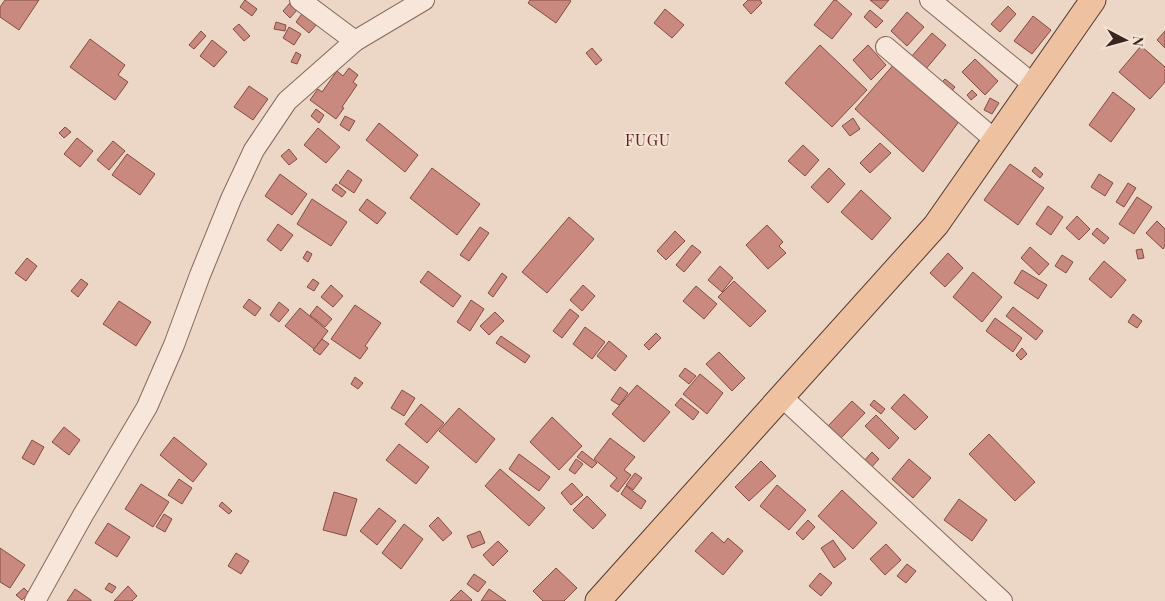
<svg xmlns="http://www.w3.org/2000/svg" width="1165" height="601" viewBox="0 0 1165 601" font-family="'Playfair Display',serif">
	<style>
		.building { fill: #c9897e; stroke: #854c43 }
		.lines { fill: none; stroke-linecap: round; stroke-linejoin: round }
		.minor-casing { stroke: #87685d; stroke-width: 22 }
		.major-casing { stroke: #553830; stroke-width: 27 }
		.minor { stroke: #f7e6d9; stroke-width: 20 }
		.major { stroke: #eec1a0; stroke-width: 25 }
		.labels { text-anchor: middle; stroke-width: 4; stroke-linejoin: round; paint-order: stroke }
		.quarter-label { font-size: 16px; letter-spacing: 1px; fill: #632125; stroke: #f4e3d5 }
	</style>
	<rect width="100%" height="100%" fill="#ecd7c6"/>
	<g class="building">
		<path d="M5,0H39L19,30L0,17V7Z"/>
		<path d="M245,0L257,9L252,16L240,7Z"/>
		<path d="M530,0H569L571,1L556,23L528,3Z"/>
		<path d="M748,0H760L762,3L751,14L743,5Z"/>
		<path d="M834,0H836L852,14L832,39L814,25Z"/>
		<path d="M870,0H889L881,9Z"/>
		<path d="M290,3L297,10L290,18L283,11Z"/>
		<path d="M1008,6L1016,14L1000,32L991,24Z"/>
		<path d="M665,9L684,25L672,38L654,23Z"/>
		<path d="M870,10L883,21L876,28L864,17Z"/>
		<path d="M304,11L318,23L309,33L296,22Z"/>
		<path d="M907,12L924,27L907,46L891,31Z"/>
		<path d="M1033,16L1051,30L1032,54L1014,41Z"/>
		<path d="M276,22L286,25L285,31L274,29Z"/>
		<path d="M239,24L250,36L244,41L233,29Z"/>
		<path d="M289,27L301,34L294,45L283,38Z"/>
		<path d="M201,31L206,36L194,49L189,45Z"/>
		<path d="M1165,31V48L1157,40Z"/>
		<path d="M932,33L946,45L925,70L911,57Z"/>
		<path d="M90,39L125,65L118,75L128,82L115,100L70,67Z"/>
		<path d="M212,40L227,52L214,67L200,56Z"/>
		<path d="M820,45L867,90L832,127L785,83Z"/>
		<path d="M868,45L886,65L871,80L853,60Z"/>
		<path d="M1141,46L1165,67V82L1150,99L1119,72Z"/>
		<path d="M592,48L602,60L596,65L586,53Z"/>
		<path d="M296,52L301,55L297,64L291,62Z"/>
		<path d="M975,59L998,81L985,95L962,72Z"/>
		<path d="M895,63L962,117L923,172L855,109Z"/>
		<path d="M349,68L358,75L353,82L357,85L342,107L344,108L336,119L310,100L318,89L322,92L337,71L343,76Z"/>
		<path d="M945,79L955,87L950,93L940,84Z"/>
		<path d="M249,86L268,99L253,120L234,107Z"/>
		<path d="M972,90L977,95L971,100L967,95Z"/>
		<path d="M1113,92L1135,109L1111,142L1089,125Z"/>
		<path d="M990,98L999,103L992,114L984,110Z"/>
		<path d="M316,109L324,115L319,123L311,116Z"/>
		<path d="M345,116L355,121L349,131L340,125Z"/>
		<path d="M853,118L860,129L850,136L842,126Z"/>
		<path d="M379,123L418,155L405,172L366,140Z"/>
		<path d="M65,127L71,132L64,138L59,133Z"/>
		<path d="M318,128L340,147L326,163L304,145Z"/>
		<path d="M77,138L93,151L80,167L64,154Z"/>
		<path d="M113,141L125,151L109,170L97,160Z"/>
		<path d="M880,143L891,153L870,173L860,163Z"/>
		<path d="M803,145L819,160L805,176L788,161Z"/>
		<path d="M289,149L297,159L289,165L281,156Z"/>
		<path d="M127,154L155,174L140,195L112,175Z"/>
		<path d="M1010,164L1044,188L1018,225L984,200Z"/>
		<path d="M1035,167L1043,174L1040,178L1032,171Z"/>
		<path d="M432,168L480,204L457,235L410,198Z"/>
		<path d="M829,168L845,184L828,203L811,187Z"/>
		<path d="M348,170L362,180L354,193L339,183Z"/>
		<path d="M280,174L307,194L292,215L265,196Z"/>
		<path d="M1099,174L1113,183L1105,196L1091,187Z"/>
		<path d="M1128,183L1136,188L1124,207L1116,202Z"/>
		<path d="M336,184L346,192L342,197L332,190Z"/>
		<path d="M861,190L891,218L872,240L841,212Z"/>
		<path d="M1137,197L1152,207L1134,234L1119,224Z"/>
		<path d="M312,199L347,222L331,246L297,224Z"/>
		<path d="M367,199L386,213L377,224L359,210Z"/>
		<path d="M1048,206L1063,217L1051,235L1036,224Z"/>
		<path d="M1077,216L1090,229L1079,240L1066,228Z"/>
		<path d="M569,217L594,239L547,293L522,272Z"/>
		<path d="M1157,221L1165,229V246L1163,249L1146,233Z"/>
		<path d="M278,224L293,235L281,251L267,240Z"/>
		<path d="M767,225L783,242L779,246L786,253L768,269L746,245Z"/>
		<path d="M480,227L489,233L469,261L460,255Z"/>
		<path d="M1097,228L1109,238L1104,244L1092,234Z"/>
		<path d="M675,231L685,241L666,260L657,251Z"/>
		<path d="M692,245L701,252L684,272L676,265Z"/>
		<path d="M1030,247L1049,264L1039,275L1021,258Z"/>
		<path d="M1142,249L1144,258L1138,259L1136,250Z"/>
		<path d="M307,251L312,254L308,262L303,258Z"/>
		<path d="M948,253L963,268L945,287L930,273Z"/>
		<path d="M1062,255L1073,262L1066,273L1055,266Z"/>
		<path d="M27,258L37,266L26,281L15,273Z"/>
		<path d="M1104,261L1126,280L1111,298L1089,279Z"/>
		<path d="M720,266L733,278L722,292L708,280Z"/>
		<path d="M1022,270L1047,285L1038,299L1014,283Z"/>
		<path d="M428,271L461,296L453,307L420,282Z"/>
		<path d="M973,272L1002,297L982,322L953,297Z"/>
		<path d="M502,273L507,277L493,297L488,293Z"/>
		<path d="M81,279L88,284L78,297L71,291Z"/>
		<path d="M313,279L319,283L314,291L307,287Z"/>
		<path d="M734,281L766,311L750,327L718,297Z"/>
		<path d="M331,285L343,296L333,307L321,297Z"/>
		<path d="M583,285L595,296L582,311L570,300Z"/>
		<path d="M696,286L717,304L704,319L683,301Z"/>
		<path d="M249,299L261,308L255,316L243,307Z"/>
		<path d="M471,300L484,309L470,331L457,322Z"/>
		<path d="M119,301L151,322L136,346L103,324Z"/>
		<path d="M279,302L289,310L279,322L270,315Z"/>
		<path d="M355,305L381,323L365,346L368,348L360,359L331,339Z"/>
		<path d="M317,306L332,319L325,327L310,315Z"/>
		<path d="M1013,307L1043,331L1036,340L1006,316Z"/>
		<path d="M300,308L328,331L314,349L285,326Z"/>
		<path d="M570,309L579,316L562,338L553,331Z"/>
		<path d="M495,312L504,321L489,335L480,326Z"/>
		<path d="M1133,314L1142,321L1137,328L1128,322Z"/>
		<path d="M995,318L1022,338L1013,352L986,331Z"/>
		<path d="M585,327L605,342L592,359L573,344Z"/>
		<path d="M656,333L661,338L649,350L644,345Z"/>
		<path d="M501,336L530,356L525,363L496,343Z"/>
		<path d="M322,339L329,344L320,355L313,350Z"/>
		<path d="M609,341L627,356L615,371L597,356Z"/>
		<path d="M1022,348L1027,354L1021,360L1016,355Z"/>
		<path d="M719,352L745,378L732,391L706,364Z"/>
		<path d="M685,368L696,376L689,384L679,376Z"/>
		<path d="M700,374L723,393L707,414L683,394Z"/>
		<path d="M355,377L363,383L358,389L351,384Z"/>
		<path d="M637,385L670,412L644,442L612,414Z"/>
		<path d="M620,387L628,393L619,405L611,400Z"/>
		<path d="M402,390L415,398L404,416L391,408Z"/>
		<path d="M904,394L928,417L915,430L891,408Z"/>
		<path d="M681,398L699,412L693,420L675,405Z"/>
		<path d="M874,400L885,409L881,414L870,405Z"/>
		<path d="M852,401L865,413L841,438L828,426Z"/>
		<path d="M421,404L444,423L427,443L405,424Z"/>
		<path d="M459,408L495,439L476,463L439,431Z"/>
		<path d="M876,415L899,438L889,449L865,426Z"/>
		<path d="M552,417L582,446L559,470L530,442Z"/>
		<path d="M64,427L80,440L69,455L52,442Z"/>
		<path d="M989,434L1035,482L1015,501L969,454Z"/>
		<path d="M174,437L207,464L193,482L160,455Z"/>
		<path d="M610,438L635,457L624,470L631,475L618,492L610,486L617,478L594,459Z"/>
		<path d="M32,440L44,447L34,465L22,458Z"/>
		<path d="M399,444L429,467L416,484L386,460Z"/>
		<path d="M582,451L597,463L592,468L577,457Z"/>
		<path d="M872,452L879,459L870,469L863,462Z"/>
		<path d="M519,454L550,477L539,491L509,469Z"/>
		<path d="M576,459L583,464L575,474L569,470Z"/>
		<path d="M909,459L931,478L913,498L892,479Z"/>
		<path d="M761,461L776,476L749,501L735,487Z"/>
		<path d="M500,469L545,508L529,526L485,486Z"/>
		<path d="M635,473L642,478L633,490L626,485Z"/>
		<path d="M179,479L192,488L182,504L168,495Z"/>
		<path d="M572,483L583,495L571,505L561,493Z"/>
		<path d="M141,484L169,502L153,527L125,509Z"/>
		<path d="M777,485L806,510L789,530L760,506Z"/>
		<path d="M626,486L646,501L641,509L621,494Z"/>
		<path d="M842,490L877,523L853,549L818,516Z"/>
		<path d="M334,492L357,499L346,536L323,530Z"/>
		<path d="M587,496L606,515L593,529L573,510Z"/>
		<path d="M959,499L987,520L972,541L944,520Z"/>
		<path d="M222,502L232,511L229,514L219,506Z"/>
		<path d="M379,508L396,521L377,545L360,531Z"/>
		<path d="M164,514L172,519L165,532L156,527Z"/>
		<path d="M438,517L452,533L443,541L429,526Z"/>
		<path d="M808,520L815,527L803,540L796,533Z"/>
		<path d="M108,523L130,537L117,557L95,543Z"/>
		<path d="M404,524L423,539L401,569L382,553Z"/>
		<path d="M480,531L485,543L472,548L467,536Z"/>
		<path d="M712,532L724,543L728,538L743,551L723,575L695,551Z"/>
		<path d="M833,540L846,559L834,568L821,548Z"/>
		<path d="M498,541L508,551L493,566L483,555Z"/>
		<path d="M886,544L901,560L885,575L870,559Z"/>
		<path d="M0,548L25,565L10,588L0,582Z"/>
		<path d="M236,553L249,561L241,574L228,566Z"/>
		<path d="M907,564L916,571L906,583L897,576Z"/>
		<path d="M556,568L577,588L564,601H543L533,591Z"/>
		<path d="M820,573L832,583L821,596L809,586Z"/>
		<path d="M474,574L486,582L478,592L467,584Z"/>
		<path d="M109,583L116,587L112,593L105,589Z"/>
		<path d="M128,586L137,596L132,601H114Z"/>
		<path d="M24,588L29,593L22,600L16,595Z"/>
		<path d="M75,589L91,600V601H67Z"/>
		<path d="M489,589L506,601H481Z"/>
		<path d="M461,590L472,600L471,601H450Z"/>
	</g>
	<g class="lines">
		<g class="minor-casing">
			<g id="minor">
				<path d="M300,0L355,41"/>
				<path d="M930,0L1034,85"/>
				<path d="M886,47L995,140"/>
				<path d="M782,397L1002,601"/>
				<path d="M35,601L83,515L147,407L174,345L200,275L231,199L254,150L287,101L355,41L424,0"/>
			</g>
		</g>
		<g class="major-casing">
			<path id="major" d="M598,601L936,225L1093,0"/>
		</g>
		<use href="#minor" class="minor"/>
		<use href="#major" class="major"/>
	</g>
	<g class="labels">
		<g class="quarter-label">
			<text x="648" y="146">FUGU</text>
		</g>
	</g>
	<g transform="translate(1125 40) rotate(96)" stroke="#f4e3d5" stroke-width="4" paint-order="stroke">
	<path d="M0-4L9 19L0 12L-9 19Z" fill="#382520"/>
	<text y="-8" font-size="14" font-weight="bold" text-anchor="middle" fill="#382520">N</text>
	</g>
</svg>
